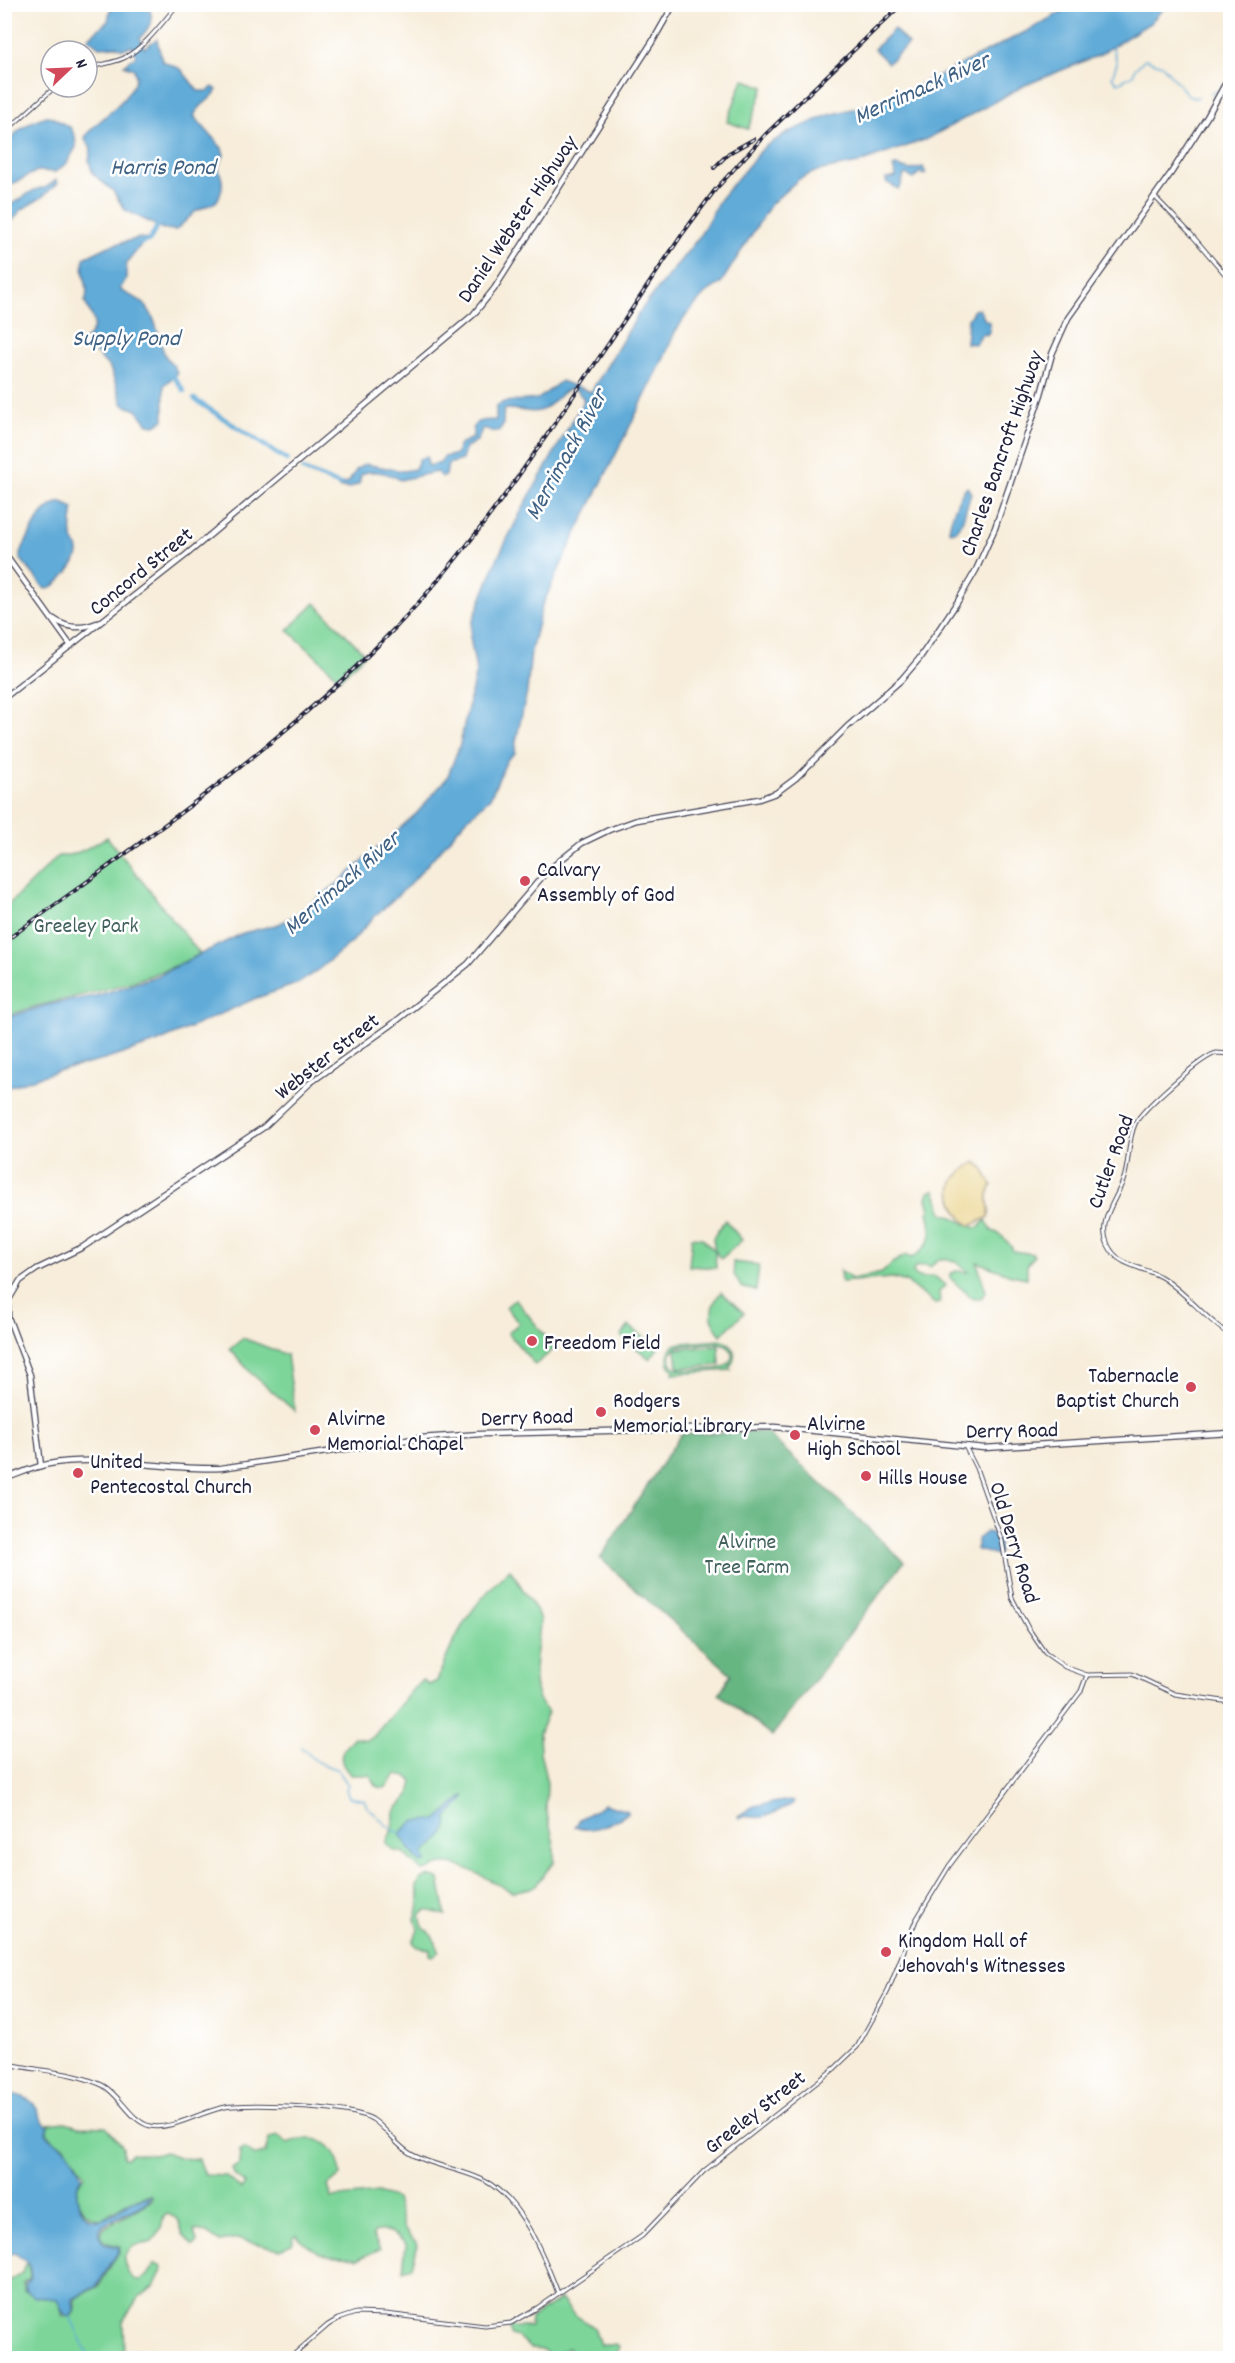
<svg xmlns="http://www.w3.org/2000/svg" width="1235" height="2363" viewBox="0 0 1235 2363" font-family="Dekko,sans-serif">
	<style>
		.green { fill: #7dd59a; stroke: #507c6a; stroke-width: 1.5; fill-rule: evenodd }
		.forest { fill: #66b682; stroke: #446c5e; stroke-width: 1.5 }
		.sand { fill: #eeda9e; stroke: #887e6c; stroke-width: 1.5 }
		.water { fill: #60abd8; stroke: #41668a; stroke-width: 1.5 }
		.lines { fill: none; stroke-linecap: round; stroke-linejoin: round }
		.stream { stroke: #60abd8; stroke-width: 1.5 }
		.river { stroke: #60abd8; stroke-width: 4.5 }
		.minor-casing { stroke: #424053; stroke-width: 5 }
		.major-casing { stroke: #424053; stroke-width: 7 }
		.minor { stroke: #fff; stroke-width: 3 }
		.major { stroke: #fff; stroke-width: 4.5 }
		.rail-casing { stroke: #22223b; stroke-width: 4 }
		.rail { stroke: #fff; stroke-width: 1.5; stroke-dasharray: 4.5; stroke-linecap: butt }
		.poi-dot { fill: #d1495b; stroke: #fff; stroke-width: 2 }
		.labels { text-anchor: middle; stroke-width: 5; stroke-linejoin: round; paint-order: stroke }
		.street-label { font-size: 22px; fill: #22223b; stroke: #fff }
		.poi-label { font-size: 22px; fill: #22223b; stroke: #fff; text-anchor: start }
		.park-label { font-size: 22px; fill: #42615c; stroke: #fff }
		.water-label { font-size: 24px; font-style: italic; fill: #3e6082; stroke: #fff }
	</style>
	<rect width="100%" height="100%" fill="#fff"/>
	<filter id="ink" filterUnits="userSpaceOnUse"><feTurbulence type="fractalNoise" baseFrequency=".0167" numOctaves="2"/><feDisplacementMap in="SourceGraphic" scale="12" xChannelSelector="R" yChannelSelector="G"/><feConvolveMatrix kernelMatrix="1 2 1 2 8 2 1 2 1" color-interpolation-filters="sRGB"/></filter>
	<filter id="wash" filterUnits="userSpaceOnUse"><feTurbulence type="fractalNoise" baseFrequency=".008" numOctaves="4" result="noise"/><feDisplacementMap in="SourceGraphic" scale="24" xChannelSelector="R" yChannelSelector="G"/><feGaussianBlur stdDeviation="1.35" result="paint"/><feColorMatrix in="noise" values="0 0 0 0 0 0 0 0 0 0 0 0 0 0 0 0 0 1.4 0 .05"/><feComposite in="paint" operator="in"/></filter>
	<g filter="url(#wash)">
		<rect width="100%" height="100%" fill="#f7edda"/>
		<g class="green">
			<path d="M743,79L764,87L748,129L727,122Z"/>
			<path d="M315,603L365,654L340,679L288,630Z"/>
			<path d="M107,837L200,954C150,980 104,990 49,1003C34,1006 20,1012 5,1016V908L58,856C75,857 93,845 107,837Z"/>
			<path d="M935,1190L943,1213C955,1216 965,1226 978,1228L986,1220L992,1231C999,1232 1011,1244 1013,1251L1033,1254L1034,1257L1027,1264V1278L1011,1275L977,1262L986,1292L980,1299L971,1297L950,1278V1274L956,1271L968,1272L956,1261L939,1259L930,1267L926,1265L915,1267L913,1272C919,1280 925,1278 934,1276L946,1285L939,1292L940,1303L935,1304L906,1282L893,1278L841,1282L840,1271L852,1279L882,1273L892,1263L906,1255L911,1258C916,1256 919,1253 923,1249C935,1237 931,1228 928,1212L930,1210L927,1198L929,1192Z"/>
			<path d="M725,1220L742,1240L721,1259L715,1251L716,1268L689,1266L692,1237L702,1238L715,1251L713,1238Z"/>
			<path d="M733,1262L759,1265L756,1291L741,1287L734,1274Z"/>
			<path d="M721,1292L744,1313L721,1335C708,1320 709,1307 721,1292Z"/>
			<path d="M515,1299L555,1348L535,1365L508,1333L519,1323L506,1307Z"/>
			<path d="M629,1326L658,1348L650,1359L621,1336Z"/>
			<path d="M243,1338L287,1355L295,1411L251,1373L230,1349Z"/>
			<path d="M722,1340C735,1344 738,1356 730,1367L731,1370L673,1374L674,1371C666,1363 666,1353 674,1345L682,1343ZM719,1343L727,1345L732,1352C732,1358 732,1362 727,1365C721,1370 710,1369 703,1369C689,1370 667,1374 671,1353L680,1346Z"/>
			<path d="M719,1346L720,1365L678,1368L676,1349Z"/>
			<path d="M510,1569L536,1610L540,1620C540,1648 524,1690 548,1712L539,1734L540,1752L547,1783L546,1810L554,1843V1862L534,1887L512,1892C494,1883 463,1862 443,1864C435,1864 431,1871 422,1871L402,1852L394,1851L386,1843L393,1828L394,1812L410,1794L413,1782L407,1776L397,1774L385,1788C373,1788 376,1781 369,1775H351C335,1760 341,1750 354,1737L366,1740L373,1737L419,1682L423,1680L429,1685L437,1681C457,1629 470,1607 510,1569Z"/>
			<path d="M428,1876L439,1879L446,1915L426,1910L420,1916L423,1926C431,1934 436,1940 439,1951L433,1956L430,1955V1949L417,1947L413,1942L418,1930L415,1918C420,1908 420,1897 417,1886L421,1879Z"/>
			<path d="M65,2122L79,2126L106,2127L123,2146V2157L127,2158L132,2153L153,2155L166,2152L178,2158L199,2159L205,2175L225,2176L241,2189L245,2184L235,2176L232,2169L239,2164L240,2150L245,2149L254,2156L266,2152L269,2139L277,2135L288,2143C318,2132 337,2143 341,2175L328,2186L332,2198L378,2193L396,2199L404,2229L416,2242L417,2247L412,2267L403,2270L406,2244C396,2234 387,2228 374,2232L373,2236L380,2249L358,2259C351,2257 347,2257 339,2257C324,2258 305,2246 297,2235L294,2237L292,2244L280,2249L237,2239L220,2242C211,2237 204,2228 194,2231L197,2242L193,2246L183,2235L178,2219L168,2214L164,2216C161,2227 161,2234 152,2242C138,2247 135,2240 124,2257C124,2268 132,2287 146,2277C150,2274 153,2267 155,2264L160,2266L162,2270L154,2287L138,2298L123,2321L124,2358H6L5,2283L22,2273L25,2264L28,2265L30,2277L24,2282V2291L44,2298L56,2297L60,2300L59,2303L63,2316L71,2317L75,2311V2299L99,2286L119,2252L120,2246L104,2242L100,2235L101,2230L152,2200L151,2195L130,2201L101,2219C84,2219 72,2199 79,2183C81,2180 83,2178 84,2175L65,2146L55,2142L47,2132L48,2124Z"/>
			<path d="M561,2299L571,2312L594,2328L600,2345H615L619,2348L612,2358H581L568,2348L554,2355H549L543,2350L531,2349L518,2337L510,2335L509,2327H530L531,2318Z"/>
		</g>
		<path class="forest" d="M766,1432L904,1562L772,1736L719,1694L731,1674L600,1558L681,1434Z"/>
		<path class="sand" d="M976,1162L982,1167L992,1185C983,1203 991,1203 989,1217L970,1226C958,1217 946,1196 954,1180C958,1172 969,1166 976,1162Z"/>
		<g class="water">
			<path d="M111,5H148C155,20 150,27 140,38L144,48L157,39L162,61L181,69L198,91H208L213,87L217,90C211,101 200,103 194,116L222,148L224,155L218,167C223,180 225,189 216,202L196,211L176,230L163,229L125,210L113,191L93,174L89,161L91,148L85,139L86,135C102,116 129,102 136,77L134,69L124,65L136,56L132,46L123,49L116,46L99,47L88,38L108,21Z"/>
			<path d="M1073,5H1167L1150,23L1099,55L1023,86L927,139L859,163L817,171L799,179L771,204L721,283L706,293L687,314L675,332L664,358L568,550L542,606L531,651L527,692L516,741L515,753L507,760L490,798L466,820L413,881L371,920L352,942L319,969L299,983L254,999L156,1043L104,1060L57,1071L5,1088V1018L47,1005L99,995L157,976L243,933L279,924L297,914L338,883L417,813L447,778L460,744L476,671L470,637L472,623L497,559L525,504L584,400C567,371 558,407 539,411C528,414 516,408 505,409C500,416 507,423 500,430L493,432L484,428L482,429L478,440L465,448L462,460L448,464L446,475L443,477L436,472L400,480C392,474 370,468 361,475L359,484L350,488H339L336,484L348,483L357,469L365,464L403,471L415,469L419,459L425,457H427L428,466L440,463L444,457L457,454L458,446L473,437C472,418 481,421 496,420V406L504,402L538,399L561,381L591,392L641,310L699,237L720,199L764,147L787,133L826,116L882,101L912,89L1033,28Z"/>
			<path d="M894,29L908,44L888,63L874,49Z"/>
			<path d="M47,116C56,117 61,124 70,127L75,136L76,147L67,163L55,172L37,171L5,188V148C11,144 11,138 16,133C25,125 36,119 47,116Z"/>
			<path d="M895,166L911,170L923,167L926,174L923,175L920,172L913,179L906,174L904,175L900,188L898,189L886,182V179L896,177L893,167Z"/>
			<path d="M56,180L58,183L41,198L21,210L5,230V206C21,203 30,187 45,188Z"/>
			<path d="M140,238L146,239L126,264V279L120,289C125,295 136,296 143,303C158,318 157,337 165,355C168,363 176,364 177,374L164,385V420L155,425L148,424L137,410L123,405L110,368L84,341C102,324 92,320 85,302C91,288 80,274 84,258L109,246Z"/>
			<path d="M979,309L985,320L989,322L990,330L987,335L982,334L975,344L966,343L968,319L974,310Z"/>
			<path d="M967,487L971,493L963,519L957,530L951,532L949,530C950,520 960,491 967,487Z"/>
			<path d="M60,502L73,508C74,517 70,526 72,536C73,542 79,546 78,553C78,563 56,589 45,589L20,558V553C31,535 38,509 60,502Z"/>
			<path d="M986,1532L992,1533L998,1540L1000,1551L997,1555L977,1550V1539Z"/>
			<path d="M464,1796L465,1798L447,1817C450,1837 435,1842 423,1854L427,1861L422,1863L416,1858L401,1836V1832L414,1821L437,1820Z"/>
			<path d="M790,1800L794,1801L793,1804C782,1809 774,1814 762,1817C753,1819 749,1814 739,1818L738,1816L754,1806Z"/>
			<path d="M604,1804L627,1811V1814C612,1823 592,1834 575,1827L580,1819Z"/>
			<path d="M5,2093C15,2095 29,2096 35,2106C40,2113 40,2121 48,2126L46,2132C51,2142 58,2142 65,2148C70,2153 82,2173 81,2179L79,2181C76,2190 76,2200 81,2209C93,2233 115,2212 129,2203C136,2199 144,2197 152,2197C146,2206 111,2218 99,2229V2235L104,2244L119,2247L118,2252L97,2286L73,2299L74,2311L70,2316L64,2314L57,2299L35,2297L25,2290L26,2283L31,2277L29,2264L15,2253L5,2255Z"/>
		</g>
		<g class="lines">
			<g class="stream">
				<path d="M1112,45L1117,63L1112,77L1118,83L1133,75L1135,69L1145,59L1162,65L1188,95L1193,98L1198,97"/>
				<path d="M1225,91L1230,93"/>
				<path d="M1211,93L1217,91"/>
				<path d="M301,1747L317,1762L338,1770L348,1785L346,1789L349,1797L364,1800L367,1807C379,1815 386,1830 401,1833"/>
				<path d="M70,2316L89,2358"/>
			</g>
			<g class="river">
				<path d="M140,243L150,240L159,222"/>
				<path d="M169,374L174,377L184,391"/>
				<path d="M194,399L267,447"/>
				<path d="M270,449L287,460"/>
				<path d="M303,470L340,485"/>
			</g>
		</g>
	</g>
	<g filter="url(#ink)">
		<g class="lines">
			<g class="minor-casing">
				<g id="minor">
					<path d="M87,68C99,65 113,63 124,58C146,46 162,23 178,4"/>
					<path d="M4,133L55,87"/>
					<path d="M1155,197L1190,233L1230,280"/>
					<path d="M1230,1054C1226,1054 1221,1053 1217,1053C1203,1055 1141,1110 1135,1124C1127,1142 1130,1163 1123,1181C1115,1202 1097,1222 1108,1245C1118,1267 1142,1266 1161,1277C1186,1292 1205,1319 1230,1335"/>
					<path d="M966,1448L976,1468L1002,1541L1012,1598L1028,1628L1045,1653L1065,1667L1087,1675L1132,1674L1175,1694L1230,1702"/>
					<path d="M4,2063C36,2071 72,2071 102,2085C120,2094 130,2121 150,2126C174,2131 207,2107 233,2106C261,2104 350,2106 372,2119C388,2129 396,2147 413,2155C434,2166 459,2169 481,2179C520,2196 544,2256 558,2293"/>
					<path d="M290,2358L328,2325L338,2319L356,2313L386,2314L485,2326L511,2323L537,2308L642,2236L704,2171L835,2068L857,2047L888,1991L916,1920L949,1866L1081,1691L1087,1675"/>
				</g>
			</g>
			<g class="major-casing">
				<g id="major">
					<path d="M4,553L71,646"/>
					<path d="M54,619C68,629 81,629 97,623"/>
					<path d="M4,698L186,555L473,315L494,289L654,39L674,4"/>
					<path d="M41,1466L30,1375L8,1317V1301L20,1281L37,1269L83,1247L264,1127L310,1083L390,1026L468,964L547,871L582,843L609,830L637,820L759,799L776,793L796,778L847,727L901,680L919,659L958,601L976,570L995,528L1041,394L1052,354L1068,318L1171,173L1207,117L1230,75"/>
					<path d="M4,1479C19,1474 33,1467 49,1464C105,1454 164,1471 221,1468L420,1438L481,1434L775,1427L984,1448L1230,1433"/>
				</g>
			</g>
			<use href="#minor" class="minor"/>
			<use href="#major" class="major"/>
			<g class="rail-casing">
				<g id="rail">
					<path d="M714,168L729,153L754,139"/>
					<path d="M4,942C139,843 280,748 396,627C466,554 524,470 580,386C614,335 649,284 683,233L715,190L765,135L902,4"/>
				</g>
			</g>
			<use href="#rail" class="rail"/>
		</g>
	</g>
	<g class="poi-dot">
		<circle cx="525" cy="881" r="6"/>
		<circle cx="532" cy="1341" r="6"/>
		<circle cx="1191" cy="1387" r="6"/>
		<circle cx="601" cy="1412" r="6"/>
		<circle cx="315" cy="1430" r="6"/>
		<circle cx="795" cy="1435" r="6"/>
		<circle cx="78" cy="1473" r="6"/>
		<circle cx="866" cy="1476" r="6"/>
		<circle cx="886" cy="1952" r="6"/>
	</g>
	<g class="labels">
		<g class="street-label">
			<text transform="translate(516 218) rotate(-56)" y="8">Daniel Webster Highway</text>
			<text transform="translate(1000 453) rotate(-71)" y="8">Charles Bancroft Highway</text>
			<text transform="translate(140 570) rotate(-39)" y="8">Concord Street</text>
			<text transform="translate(326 1055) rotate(-38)" y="8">Webster Street</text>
			<text transform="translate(1109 1161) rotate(-70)" y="8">Cutler Road</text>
			<text transform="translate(527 1416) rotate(-2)" y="8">Derry Road</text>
			<text transform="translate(1012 1429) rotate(-1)" y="8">Derry Road</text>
			<text transform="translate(1016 1542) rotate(73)" y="8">Old Derry Road</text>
			<text transform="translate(754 2111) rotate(-38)" y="8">Greeley Street</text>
		</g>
		<g class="poi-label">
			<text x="537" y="876">Calvary<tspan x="537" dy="25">Assembly of God</tspan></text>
			<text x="544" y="1349">Freedom Field</text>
			<text x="1179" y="1382" text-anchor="end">Tabernacle<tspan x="1179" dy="25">Baptist Church</tspan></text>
			<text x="613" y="1407">Rodgers<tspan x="613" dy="25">Memorial Library</tspan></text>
			<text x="327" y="1425">Alvirne<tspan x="327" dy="25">Memorial Chapel</tspan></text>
			<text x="807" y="1430">Alvirne<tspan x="807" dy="25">High School</tspan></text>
			<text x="90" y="1468">United<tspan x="90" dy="25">Pentecostal Church</tspan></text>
			<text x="878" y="1484">Hills House</text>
			<text x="898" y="1947">Kingdom Hall of<tspan x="898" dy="25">Jehovah's Witnesses</tspan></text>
		</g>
		<g class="park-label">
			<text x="86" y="932">Greeley Park</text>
			<text x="747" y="1548">Alvirne<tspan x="747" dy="25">Tree Farm</tspan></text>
		</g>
		<g class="water-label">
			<text transform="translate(921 87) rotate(-24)" y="8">Merrimack River</text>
			<text x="163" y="174">Harris Pond</text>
			<text x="126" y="345">Supply Pond</text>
			<text transform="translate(565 454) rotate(-61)" y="8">Merrimack River</text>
			<text transform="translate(341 882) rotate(-41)" y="8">Merrimack River</text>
		</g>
	</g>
	<rect width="1235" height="2363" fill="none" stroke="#fff" stroke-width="24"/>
	<g transform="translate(69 69) rotate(67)"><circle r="28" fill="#ffffff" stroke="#a7a7b1" stroke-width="1.5"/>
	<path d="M0-4.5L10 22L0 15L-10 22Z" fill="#d1495b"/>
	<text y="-9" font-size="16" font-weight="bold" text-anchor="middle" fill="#22223b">N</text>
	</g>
</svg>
